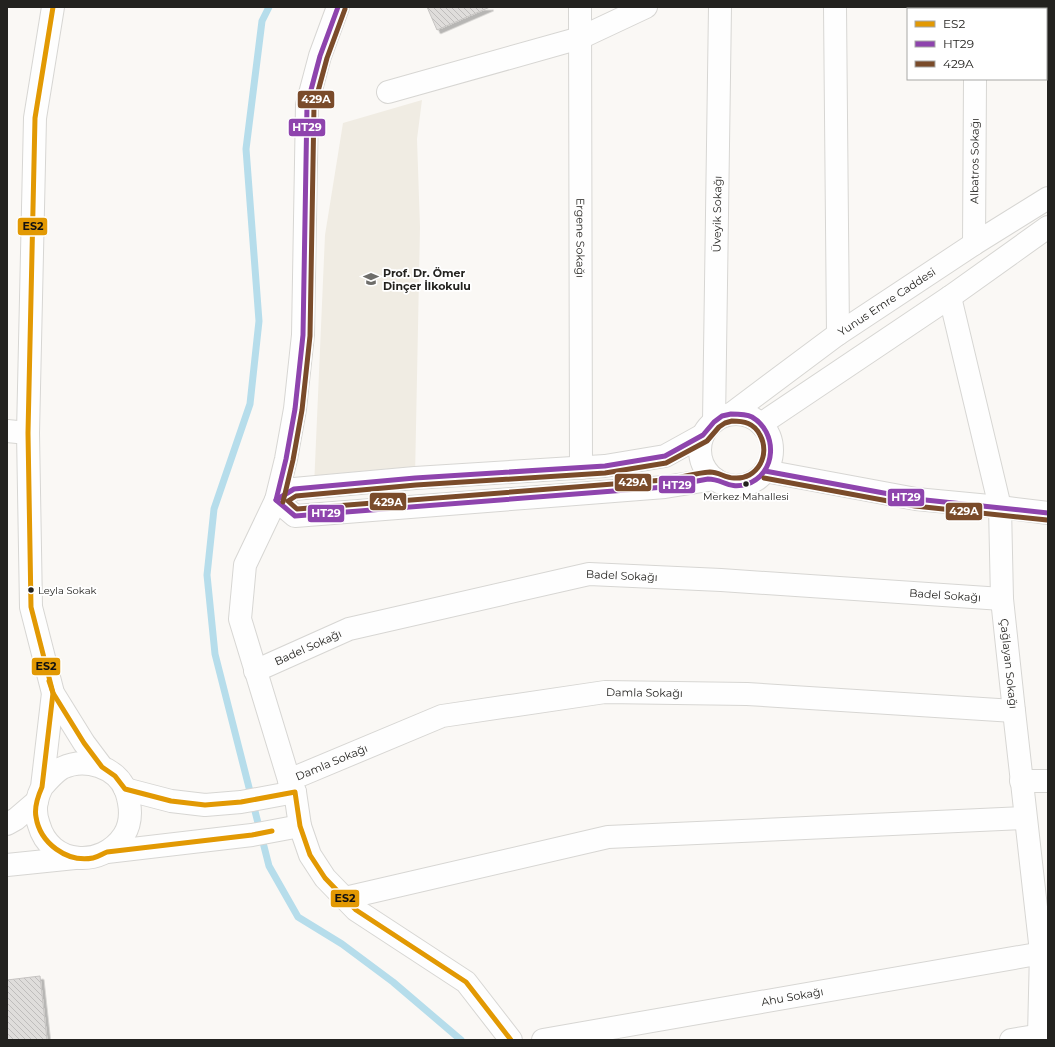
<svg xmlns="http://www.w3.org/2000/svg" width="1055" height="1047" viewBox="0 0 1055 1047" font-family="Montserrat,sans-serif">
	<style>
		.built { fill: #f0ece3 }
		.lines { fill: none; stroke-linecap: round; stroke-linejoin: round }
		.stream { stroke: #b6ddeb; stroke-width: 7 }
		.building { fill: url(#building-back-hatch); stroke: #c6c4c2; filter: url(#shadow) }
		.minor-casing { stroke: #d7d6d3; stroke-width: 24 }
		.minor { stroke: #fefefe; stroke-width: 22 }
		.bus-1-casing { stroke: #fff; stroke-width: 8 }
		.bus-2-casing { stroke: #fff; stroke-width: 8 }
		.bus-3-casing { stroke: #fff; stroke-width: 8 }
		.bus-1 { stroke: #e29903; stroke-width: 5 }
		.bus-2 { stroke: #8e44ad; stroke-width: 5 }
		.bus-3 { stroke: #7a4b2a; stroke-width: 5 }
		.bus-dot { fill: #23221f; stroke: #fff; stroke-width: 1.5 }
		.labels { text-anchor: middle; stroke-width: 3.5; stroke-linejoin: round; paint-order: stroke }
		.bus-label { font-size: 10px; fill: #23221f; stroke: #fff }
		.street-label { font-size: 11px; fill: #23221f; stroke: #fff }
		.poi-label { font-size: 11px; font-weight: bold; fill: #23221f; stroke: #fff; text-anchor: start }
		.line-badge { stroke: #fff; stroke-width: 1.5 }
		.badge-label { font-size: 11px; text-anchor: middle; font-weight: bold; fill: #fff }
		.pale-badge-label { font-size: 11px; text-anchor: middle; font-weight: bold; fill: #111 }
	</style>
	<defs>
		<pattern id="building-back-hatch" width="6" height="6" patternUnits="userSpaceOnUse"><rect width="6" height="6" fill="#dfdddb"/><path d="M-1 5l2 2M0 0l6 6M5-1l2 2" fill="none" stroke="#bfbdbc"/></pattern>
		<filter id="shadow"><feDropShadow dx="3.5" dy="3.5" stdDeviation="0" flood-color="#0004"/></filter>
	</defs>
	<rect width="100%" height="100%" fill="#faf8f5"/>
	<path class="built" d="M422,100L417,139L420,227L415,478L314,487L325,235L343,123Z"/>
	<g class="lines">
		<path class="stream" d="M269,7L262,21L246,149L259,321L250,404L214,509L207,575L215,654L269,866L298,917L342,944L393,982L461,1040"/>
	</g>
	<g class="building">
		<path d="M427,7H490L437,30Z"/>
		<path d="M40,976L47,1040H7V980Z"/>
	</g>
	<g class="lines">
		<g class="minor-casing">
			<g id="minor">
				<path d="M53,7L35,118L28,433L31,607L53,693L84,743L102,767"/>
				<path d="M338,7L320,56L307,105L303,335L295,409L286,459L276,500L245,565L240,619L289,780L295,792L300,826L310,855L325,878L356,910L466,982L511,1040"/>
				<path id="s1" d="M580,7L581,468"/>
				<path d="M835,7L838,334"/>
				<path d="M975,9V7"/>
				<path d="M388,92L580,38L646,7"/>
				<path id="s2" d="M974,244L975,79"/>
				<path id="s3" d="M950,297L1000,507L1002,599L1014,711L1041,952L1039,1035"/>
				<path id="s4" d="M731,414L838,334L974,244L1048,198"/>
				<circle cx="736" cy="450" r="36"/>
				<path id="s5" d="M714,422L720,7"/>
				<path d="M761,424L950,297L1048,227"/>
				<path d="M7,431L28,433"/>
				<path d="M765,471L916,499L1000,507L1048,513"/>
				<path d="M276,500L295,516L665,487L715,479"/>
				<path d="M276,500L294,489L415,478L605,466L665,456L703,435"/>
				<path id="s6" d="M255,671L349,629L589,574L721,580L1002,599"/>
				<path id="s7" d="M289,780L442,716L605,692L747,694L1014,711"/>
				<path d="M1021,781H1048"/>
				<path d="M42,787C48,780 54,773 62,768C85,757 117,767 126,791C131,806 132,822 124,835C102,869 50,865 39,825C36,817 35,809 37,801C38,796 40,791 42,787L53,693"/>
				<path d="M125,789L171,801L205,805L241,802L295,792"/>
				<path d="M7,824L16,819L37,801"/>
				<path d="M107,852L252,835L300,826"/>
				<path d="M7,865L75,858"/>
				<path d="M345,898L608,837L1025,818"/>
				<path id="s8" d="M543,1040L1048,952"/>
				<path d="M1011,1040L1048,1034"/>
			</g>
		</g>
		<use href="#minor" class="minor"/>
		<g class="bus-1-casing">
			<g id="bus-1">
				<path d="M53,7L35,118L28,433L31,607L53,693L84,743L102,767L115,776L125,789L171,801L205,805L241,802L295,792L300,826L310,855L325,878L356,910L466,982L511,1040"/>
				<path d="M49,681L53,693L42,787C38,796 34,807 36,817C40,843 67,863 93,858C98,857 102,854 107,852L252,835L272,831"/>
			</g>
		</g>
		<g class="bus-2-casing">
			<g id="bus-2">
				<path d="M731,414C738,414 746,414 752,417C778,432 777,474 747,484C729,490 723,479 708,479L665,487L295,516L276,500L294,489L415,478L605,466L665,456L703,435L714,422L722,416Z"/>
				<path d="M765,471L916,499L1048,513"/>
				<path d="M276,500L286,459L295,409L303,335L307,105L320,56L338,7"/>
			</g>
		</g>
		<g class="bus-3-casing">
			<g id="bus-3">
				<path d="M732,421C744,421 754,423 760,435C771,455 757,480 734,478C725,478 719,472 710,472C695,473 679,478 664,480L297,509L288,501L296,496L416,485L605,473L666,463L707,441L719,427L725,423Z"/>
				<path d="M764,478L915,506L1047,520"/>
				<path d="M283,502L293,460L302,410L310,336L314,106L327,58L345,9"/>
			</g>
		</g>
		<use href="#bus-1" class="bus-1"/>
		<use href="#bus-2" class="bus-2"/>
		<use href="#bus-3" class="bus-3"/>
	</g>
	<defs>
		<g id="school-bare" transform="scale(1.2)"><path d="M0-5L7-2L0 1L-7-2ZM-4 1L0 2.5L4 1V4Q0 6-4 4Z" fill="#6e6d6a" stroke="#fff" stroke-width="2.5" paint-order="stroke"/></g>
	</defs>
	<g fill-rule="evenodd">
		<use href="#school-bare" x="371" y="279"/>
	</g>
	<g class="bus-dot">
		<circle cx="746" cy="484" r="3.5"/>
		<circle cx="31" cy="590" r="3.5"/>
	</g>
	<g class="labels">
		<g class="bus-label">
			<text x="746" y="500">Merkez Mahallesi</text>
			<text x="38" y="594" text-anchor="start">Leyla Sokak</text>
		</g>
		<g class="street-label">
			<text dy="4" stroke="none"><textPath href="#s2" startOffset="83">Albatros Sokağı</textPath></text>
			<text dy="4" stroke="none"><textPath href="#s5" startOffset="208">Üveyik Sokağı</textPath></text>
			<text dy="4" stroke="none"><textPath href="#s1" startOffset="231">Ergene Sokağı</textPath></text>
			<text dy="4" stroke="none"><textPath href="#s4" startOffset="192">Yunus Emre Caddesi</textPath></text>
			<text dy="4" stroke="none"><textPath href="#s6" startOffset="382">Badel Sokağı</textPath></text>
			<text dy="4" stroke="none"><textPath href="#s6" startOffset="706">Badel Sokağı</textPath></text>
			<text dy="4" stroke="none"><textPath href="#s6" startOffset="58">Badel Sokağı</textPath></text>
			<text dy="4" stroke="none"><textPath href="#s3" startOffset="373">Çağlayan Sokağı</textPath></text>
			<text dy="4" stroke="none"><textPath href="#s7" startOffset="370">Damla Sokağı</textPath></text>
			<text dy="4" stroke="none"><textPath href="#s7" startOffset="46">Damla Sokağı</textPath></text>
			<text dy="4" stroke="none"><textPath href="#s8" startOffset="253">Ahu Sokağı</textPath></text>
		</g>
		<g class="poi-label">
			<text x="383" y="277">Prof. Dr. Ömer<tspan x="383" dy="13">Dinçer İlkokulu</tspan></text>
		</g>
	</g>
	<g class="line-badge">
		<rect x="297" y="90" width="38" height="19" rx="4" fill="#7a4b2a"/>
		<rect x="288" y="118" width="38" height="19" rx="4" fill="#8e44ad"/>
		<rect x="17" y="217" width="31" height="19" rx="4" fill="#e29903"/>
		<rect x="614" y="473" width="38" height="19" rx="4" fill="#7a4b2a"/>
		<rect x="658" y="475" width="38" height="19" rx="4" fill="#8e44ad"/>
		<rect x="887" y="488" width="38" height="19" rx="4" fill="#8e44ad"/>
		<rect x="369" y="492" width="38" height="19" rx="4" fill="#7a4b2a"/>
		<rect x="945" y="502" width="38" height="19" rx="4" fill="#7a4b2a"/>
		<rect x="307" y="504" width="38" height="19" rx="4" fill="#8e44ad"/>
		<rect x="31" y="657" width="30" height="19" rx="4" fill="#e29903"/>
		<rect x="330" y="889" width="30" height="19" rx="4" fill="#e29903"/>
	</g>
	<g class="badge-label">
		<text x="316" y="103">429A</text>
		<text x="307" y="131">HT29</text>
		<text x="633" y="486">429A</text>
		<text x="677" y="489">HT29</text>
		<text x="906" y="501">HT29</text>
		<text x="388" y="506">429A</text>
		<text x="964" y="515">429A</text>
		<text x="326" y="517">HT29</text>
	</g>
	<g class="pale-badge-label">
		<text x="33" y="230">ES2</text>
		<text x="46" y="670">ES2</text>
		<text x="345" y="902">ES2</text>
	</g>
	<rect width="1055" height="1047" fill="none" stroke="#23221f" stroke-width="16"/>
	<rect x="907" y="8" width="140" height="72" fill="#ffffff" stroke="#a7a7a5"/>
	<rect x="915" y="21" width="20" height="6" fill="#e29903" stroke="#a7a7a5"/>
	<text x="943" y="28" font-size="12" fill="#23221f">ES2</text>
	<rect x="915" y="41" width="20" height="6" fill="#8e44ad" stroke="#a7a7a5"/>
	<text x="943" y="48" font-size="12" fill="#23221f">HT29</text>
	<rect x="915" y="61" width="20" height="6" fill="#7a4b2a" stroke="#a7a7a5"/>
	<text x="943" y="68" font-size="12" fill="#23221f">429A</text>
</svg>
